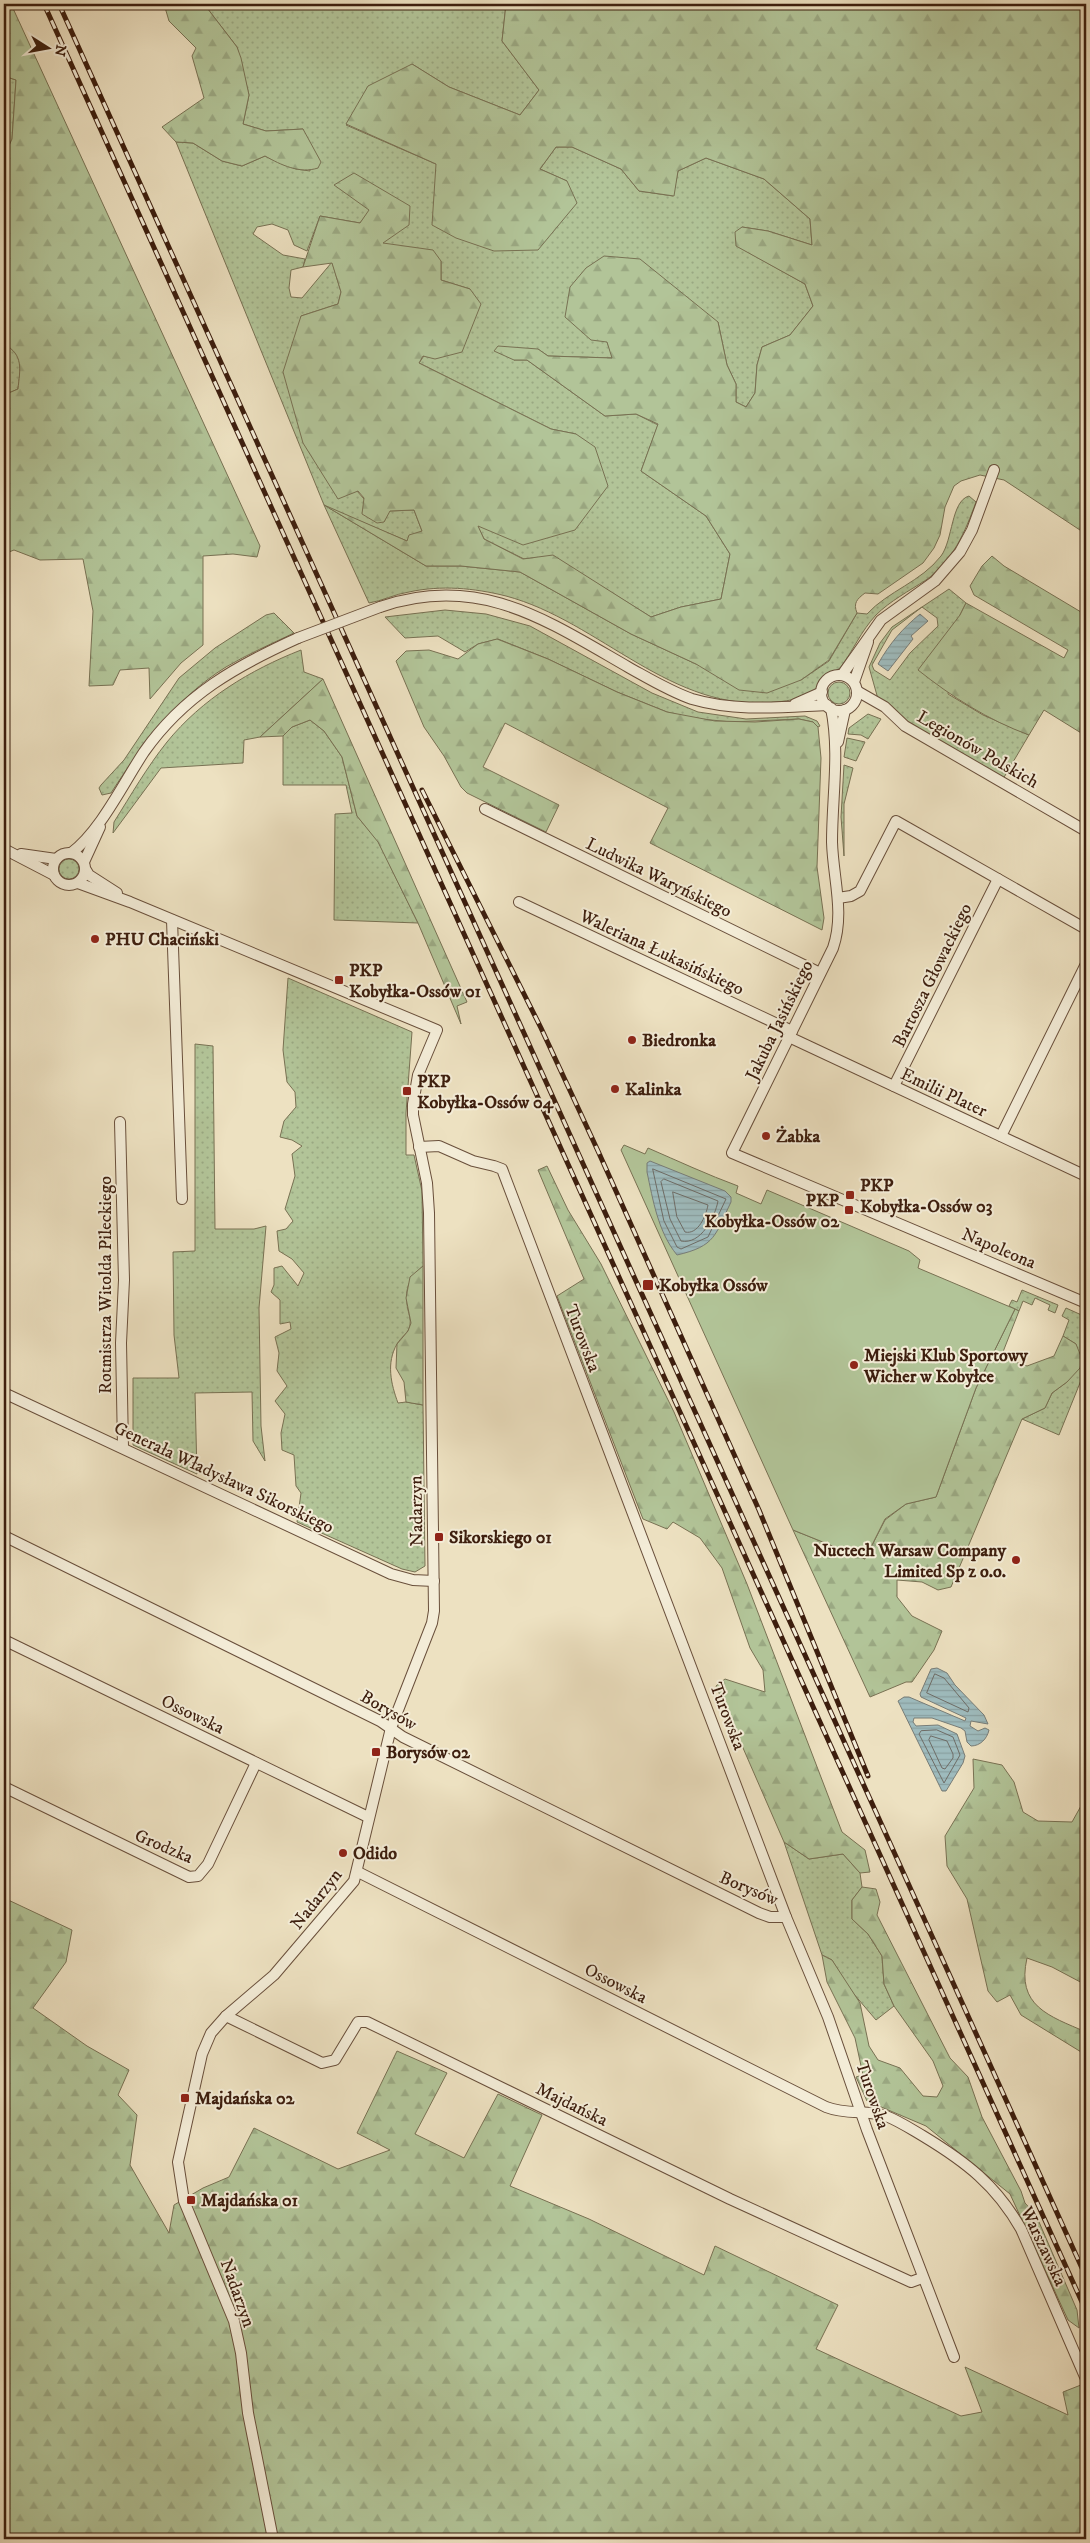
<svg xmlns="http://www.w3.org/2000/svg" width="1090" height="2543" viewBox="0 0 1090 2543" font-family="'IM FELL DW Pica',serif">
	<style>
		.grass { fill: url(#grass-dots); stroke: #787153; fill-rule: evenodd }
		.forest { fill: url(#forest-firs); stroke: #787153 }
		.pitch { fill: #b2c498; stroke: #787153 }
		.water { fill: url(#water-rules); stroke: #777c77 }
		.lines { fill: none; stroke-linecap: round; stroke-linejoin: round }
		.shore { stroke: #6e6c66; stroke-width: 1 }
		.minor-casing { stroke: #694f3b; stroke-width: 12 }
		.minor { stroke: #f3ecd7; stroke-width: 10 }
		.rail-casing { stroke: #3d1e0e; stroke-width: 5 }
		.rail { stroke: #f3ecd7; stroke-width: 3; stroke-dasharray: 9; stroke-linecap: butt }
		.minor-bridge-casing { stroke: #694f3b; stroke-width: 12; stroke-linecap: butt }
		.minor-bridge { stroke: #f3ecd7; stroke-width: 10 }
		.poi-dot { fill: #8f2418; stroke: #f3ecd7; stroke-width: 2 }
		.labels { text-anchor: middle; stroke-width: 4; stroke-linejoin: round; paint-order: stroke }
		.street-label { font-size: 18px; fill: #3d1e0e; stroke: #f3ecd7 }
		.poi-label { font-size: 18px; font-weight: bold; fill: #3d1e0e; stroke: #f3ecd7; text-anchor: start }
	</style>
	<defs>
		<pattern id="grass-dots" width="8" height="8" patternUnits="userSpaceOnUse" patternTransform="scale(1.25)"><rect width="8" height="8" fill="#b2c498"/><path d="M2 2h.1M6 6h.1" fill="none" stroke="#9aa882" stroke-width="1.8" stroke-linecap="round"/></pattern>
		<pattern id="forest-firs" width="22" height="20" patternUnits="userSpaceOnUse" patternTransform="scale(1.25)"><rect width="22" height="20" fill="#b2c498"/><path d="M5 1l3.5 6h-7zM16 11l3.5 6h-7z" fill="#9aa882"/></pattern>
		<pattern id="water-rules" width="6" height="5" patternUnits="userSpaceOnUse" patternTransform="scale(1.25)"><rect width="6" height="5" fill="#9ebbbd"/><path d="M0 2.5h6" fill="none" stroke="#89a0a1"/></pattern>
	</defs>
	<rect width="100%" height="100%" fill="#ede1c1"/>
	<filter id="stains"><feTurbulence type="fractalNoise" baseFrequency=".004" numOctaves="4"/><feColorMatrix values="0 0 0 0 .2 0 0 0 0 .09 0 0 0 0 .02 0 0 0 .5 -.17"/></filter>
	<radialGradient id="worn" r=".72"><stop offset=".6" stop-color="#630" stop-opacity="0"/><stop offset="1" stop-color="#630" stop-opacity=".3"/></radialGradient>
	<g class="grass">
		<path d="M204,4H506L502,41L539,90L520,115L449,87L412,64L346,125L436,164L567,181L540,169L556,147H572L621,169L639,191L673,196L678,171L706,158L764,179L810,219L812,245L768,231L742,227L737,246L805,284L813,306L790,335L762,347L757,365L755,393L746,407L736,402V384L727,365L718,322L607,342L613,358L548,356L538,349L514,360H527L605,416L636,414L658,425L641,471L706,516L730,554L721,599L681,607L651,617L553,556L524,559L484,539L477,525L576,434L551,429L419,363L470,289L441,280V261L382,243L370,210L360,223L320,216L307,251L294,245L288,230L272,224L257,227L253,234L283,255L305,259L303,267L291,270L289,288L291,297L302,298L332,262L341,292L338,304L301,316L357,491L384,522L389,511L414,510L422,531L407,541L329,508L426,566H461L520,572L631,634L696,664L801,680L829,661L857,613L867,614C888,591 921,582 941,556C953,540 951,501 969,496L976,502C965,532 953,561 926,580C909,591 890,601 876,615C861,631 853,651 840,668C835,672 828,673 824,677C820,681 820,687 816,690C805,698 789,701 776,702C672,714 600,621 506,596C474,588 441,585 409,592C395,594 382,601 369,603L324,505L176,142L193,143L222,161L242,166L265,156L296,169L310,171L303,129L266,131L243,124L249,95L237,47Z"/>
		<path d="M4,76L16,80L12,139L4,157Z"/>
		<path d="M4,344C25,355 20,369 18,389L4,395Z"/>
		<path d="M949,589L966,603L960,615L948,694L983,715L1029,735L1003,779L910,725L901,715L878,699L869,667L880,643L892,627ZM922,607L937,618L938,626L910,653L890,680L874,670L872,665L892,630Z"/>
		<path d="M445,610L486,614L530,626L652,693L698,712L746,719L805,716L817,721L820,726L818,727L813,722L799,719L732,722L690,718L667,712L617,692L548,659L498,639L478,644L465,652L438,636L405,638L385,617Z"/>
		<path d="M274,613L294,633C271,644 248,654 226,667C176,698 142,745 111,793L102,795L99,788L101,785L124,760L179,678L215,648L266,615Z"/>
		<path d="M301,650L304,672L323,679L260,737L244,740L243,763L161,768L113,833L114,822C131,795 147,767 167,742C202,699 250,670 301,650Z"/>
		<circle cx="839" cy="693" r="11"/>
		<path d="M868,714L881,719L868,739L861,735L848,734L849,728Z"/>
		<path d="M310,720L324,731L342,757L357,816L378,841L418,923L334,920L335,814L352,813L346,785H283V736L292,727Z"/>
		<path d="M847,738L865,742L856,761L844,757Z"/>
		<path d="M844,765L853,768L844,804V856L841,817Z"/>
		<circle cx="69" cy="869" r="10"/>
		<path d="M288,978L412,1032L406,1113V1155H414L422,1191L423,1266C408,1279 404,1290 408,1310C409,1314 411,1320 410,1325C409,1333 401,1337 397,1344C386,1363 391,1384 398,1403L406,1402L423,1405L425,1566L415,1572L402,1569L297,1522L301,1493L296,1486L294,1455L282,1450L281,1433L285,1414L275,1401L287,1386L277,1371L279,1353L275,1337L291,1329L290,1322L280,1324V1300L271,1292L274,1285V1268L282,1266L298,1286L304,1273L292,1259L279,1251L277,1231L286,1229L293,1221L285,1209L295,1176L292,1154L302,1146L292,1140L280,1137L284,1121L296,1107L295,1092L287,1082L283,1050Z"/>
		<path d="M195,1044L213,1046L215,1229H254L266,1226L259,1308L261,1426L265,1461L253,1441L252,1392L195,1393L197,1474L133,1445V1378H179L174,1335L173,1252L195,1251Z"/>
		<path d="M1022,1290L1058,1305L1055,1313L1048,1310L1050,1305L1035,1298L1032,1305L1023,1301L1019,1311L1009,1306L1012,1300L1017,1302Z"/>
		<path d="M1066,1308L1086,1317V1368L1059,1435L1022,1419L1045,1408L1052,1393L1067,1382L1076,1344L1063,1336L1069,1320L1062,1316Z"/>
		<path d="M784,1842L809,1859L843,1854L860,1873L862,1887L852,1900V1919L868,1934L882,1956L884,1984L894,2006L876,2020L847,1986L832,1960L822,1955Z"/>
	</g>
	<g class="forest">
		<path d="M4,4H11L260,546L257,557L233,554L203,556V645L181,663L150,699L149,668L120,670L113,685L89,686L93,611L83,559L40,560L14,550L4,554V395L18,389C20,369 24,355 4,344V157L12,139L16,80L4,76Z"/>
		<path d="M164,4H204L237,47L241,58L249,95L243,124L266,131L303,129L321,162L318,168C300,174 281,165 265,156L242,166L222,161L193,143L176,142L162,127L204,98L192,56L196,48L169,21Z"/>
		<path d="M506,4H1086V534L1004,480L980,475L961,481L954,486L945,507L940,535L934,548L923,563L878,594L865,593C857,599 853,603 857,613L829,660L801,680L767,693L739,690L696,664L631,634L520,572L461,566H426L324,505L407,541L409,535L422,531L414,510L390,511L384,522L377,523L362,514L364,498L358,491L338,499L303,443L283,372L301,316L338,304L341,292L332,263L303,267L320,216L360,223L369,210L334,185L354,173L410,206L409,225L383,243L433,250L441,261V280L470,289L481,304L462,352L435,359L423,356L419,363L551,429L576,434L595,447L608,486L575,530L523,545L478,526L484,539L523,559L553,555L651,617L681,607L721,599L730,554L706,516L641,471L658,424L636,414L605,416L527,360H514L494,351L498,346L538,349L548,356L612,358L607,342L591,340L565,317L570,287L586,268L604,256L640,259L718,322L727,365L736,384V402L746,407L755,393L757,365L762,347L790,335L813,306L805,284L736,246L735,232L742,227L768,231L812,245L810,219L764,179L706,158L678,171L674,196L639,191L621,169L572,147H556L540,169L567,181L577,203L538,250L494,251L456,238L432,225L436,164L346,124L368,86L412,64L449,87L520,115L539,90L502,41Z"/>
		<path d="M992,556L1004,566L1086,615V736L1044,710L1029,735C988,720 952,697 918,670L960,615L966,603L1064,658L1068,650L974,595L970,586L982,566Z"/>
		<path d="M497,639L548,659L617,692L667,712L715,721L755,722L799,719L813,722L818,727L821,758L817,867L824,918L822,930L650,843L668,808L505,723L483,767L559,805L546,832L467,793L461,787L444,756L424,727L396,661L406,651L429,650L458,659L478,644Z"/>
		<path d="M323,679L467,1002L457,1006L461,1024L418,923L378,842L357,816L342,757L324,731L310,720L292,727L283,736L260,737Z"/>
		<path d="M547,1166L568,1210L601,1264L674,1412L747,1584L842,1832L865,1850L870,1872L860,1873L843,1854L809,1859L784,1842L716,1686L725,1679L765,1692L763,1670L750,1648L722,1568L700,1538L673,1522L667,1529L643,1519L557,1296L584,1279L538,1170Z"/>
		<path d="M423,1266V1405L406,1402L404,1382L396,1368L397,1344L408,1331L411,1323L406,1298L410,1277Z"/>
		<path d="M1015,1309L1019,1311L1001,1357L1027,1366L1054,1356L1063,1336L1076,1344L1082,1359L1080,1368L1067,1382L1052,1393L1045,1408L1022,1419L951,1587L938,1590L922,1582L897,1580V1597L912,1616L942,1631L934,1650L912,1682H906L870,1697L793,1530L865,1559L885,1520L906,1504L936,1497L976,1388Z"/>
		<path d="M973,1759L1002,1765L1014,1782L1023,1812L1038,1821L1072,1822L1086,1797V1985L1052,1967L1027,1958C1016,2006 1049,2016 1086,2032V2055L1021,2015L1010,1995L997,2002L988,1991L967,1899L947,1866L945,1836L974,1788Z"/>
		<path d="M862,1887L876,1889L880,1902L877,1915L950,2058L968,2077L982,2117L1021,2191L1025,2203L1036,2215L1077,2310L1079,2328L1068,2320L1010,2194L926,2126L867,2101L856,2077L863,2075L855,2038L827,1982L822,1955L832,1960L860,2003L869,2046L878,2060L900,2068L923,2096L937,2097L943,2086L933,2061L894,2006L884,1984L882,1956L868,1934L852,1919V1900Z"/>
		<path d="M4,1898L72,1930L66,1962L33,2008L87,2046L129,2070L118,2095L137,2115L130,2165L169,2233L174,2205L203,2188L229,2177L254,2128L338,2169L390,2150L357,2133L397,2051L447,2073L415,2134L464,2158L498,2094L542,2115L510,2186L589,2219L704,2275L715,2246L838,2305L816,2349L961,2416L982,2412L965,2367L1068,2415L1063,2392L1086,2383V2539H4Z"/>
	</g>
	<path class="pitch" d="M624,1145L645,1154L648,1148C678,1161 708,1175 738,1186L736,1193L761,1204L767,1190L909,1251L920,1260L918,1268L1015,1309L976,1388L936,1497L906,1504L885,1519L865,1559L793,1530L621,1150Z"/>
	<g class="water">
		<path d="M920,614L928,621L911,636L913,639L888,671L878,664C890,643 902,629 920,614Z"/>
		<path d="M650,1161L725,1191L731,1197V1202C715,1235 716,1246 677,1255C658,1232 653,1200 647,1172V1163Z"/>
		<path d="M937,1668L947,1673L955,1685L984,1715L988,1724L971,1721L970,1726L978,1731L985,1728L989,1730C987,1739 980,1746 971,1746L967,1742L965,1731L961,1728L932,1718H914L913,1722L916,1726L938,1725L957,1734L965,1756L963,1763L946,1791H942L898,1701L904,1697H909L965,1721L966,1718L921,1697L920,1694L931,1669Z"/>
	</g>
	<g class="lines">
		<g class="shore">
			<path d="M653,1169L726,1199L708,1237L681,1249L677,1247L664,1221Z"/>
			<path d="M664,1179L718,1201C715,1217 701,1245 681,1241L670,1219L661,1182Z"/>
			<path d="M673,1192L708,1205C706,1216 698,1235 685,1232L677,1217Z"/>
			<path d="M935,1674L944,1678L969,1708L968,1712L927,1693Z"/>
			<path d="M937,1730L953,1737L960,1755L944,1783L919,1734L921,1731Z"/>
			<path d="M931,1736L947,1741L953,1754V1758L945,1769L942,1768L929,1740Z"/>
		</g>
		<g class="minor-casing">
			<g id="minor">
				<path d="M380,607C479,573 546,620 628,667C648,678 669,691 692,699C736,712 781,707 827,705"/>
				<path d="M842,675L881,620L935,581L960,552L972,530L994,470"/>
				<circle cx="839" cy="693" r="18"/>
				<path d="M854,682L868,642"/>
				<path d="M857,691L885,707L905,726L1086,831"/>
				<path d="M795,704L822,692"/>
				<path d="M831,708C840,752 832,797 832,842C833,878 845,913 833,948L732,1153L1086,1303"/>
				<path d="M838,742L845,710"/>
				<path d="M485,809L820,973"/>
				<path d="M4,849L54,875"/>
				<circle cx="69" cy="869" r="16"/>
				<path d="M71,853C100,832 124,782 144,752C184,695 236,666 298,638"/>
				<path d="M21,854L56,859"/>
				<path d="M84,862L100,827"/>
				<path d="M86,870L89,875L117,893"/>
				<path d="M78,883L130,902L437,1030L418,1075L413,1104V1115L427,1183L429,1213L434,1611L432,1623L391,1728L354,1881L274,1975L226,2016L211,2033L202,2054L178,2162L184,2201L234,2321L241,2353L248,2413L273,2539"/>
				<path d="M838,898L851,896L860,891L896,821L1086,929"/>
				<path d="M519,902L792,1031"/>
				<path d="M172,920L182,1199"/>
				<path d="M789,1037L1086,1176"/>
				<path d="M894,1086L998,879"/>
				<path d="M120,1122L124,1280L121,1343L123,1447"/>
				<path d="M1001,1136L1086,964"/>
				<path d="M419,1147L439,1146L473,1161L494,1166L502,1169L786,1917L828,2017L867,2130L954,2357"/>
				<path d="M4,1393L391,1574L413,1580L434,1581"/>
				<path d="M4,1536L380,1721L403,1737L759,1913L770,1917H786"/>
				<path d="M4,1640L368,1817"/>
				<path d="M4,1787L189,1877L198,1876L208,1864L256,1763"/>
				<path d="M358,1872L826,2107C846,2115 867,2110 886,2116C899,2121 911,2129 923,2136C966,2162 996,2185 1021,2229L1086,2379"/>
				<path d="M226,2016L322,2063L335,2060L358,2022H367L730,2199L911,2282L922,2278"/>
			</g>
		</g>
		<use href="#minor" class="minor"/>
		<g class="rail-casing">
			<g id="rail">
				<path d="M44,4L1086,2311"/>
				<path d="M59,4L1086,2277"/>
				<path d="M422,790L541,1028L598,1151L759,1510L868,1776"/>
			</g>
		</g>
		<use href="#rail" class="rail"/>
		<g class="minor-bridge-casing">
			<path id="minor-bridge" d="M298,638L380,607"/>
		</g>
		<use href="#minor-bridge" class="minor-bridge"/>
	</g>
	<g class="poi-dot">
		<circle cx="95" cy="939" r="5"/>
		<rect x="334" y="975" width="10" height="10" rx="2.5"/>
		<circle cx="632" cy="1040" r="5"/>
		<circle cx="615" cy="1089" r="5"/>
		<rect x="402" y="1086" width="10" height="10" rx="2.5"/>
		<circle cx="766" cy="1136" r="5"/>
		<rect x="845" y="1190" width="10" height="10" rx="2.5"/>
		<rect x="844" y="1205" width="10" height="10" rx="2.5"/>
		<rect x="642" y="1279" width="12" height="12" rx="2.5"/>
		<circle cx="854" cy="1365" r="5"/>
		<rect x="434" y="1532" width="10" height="10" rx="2.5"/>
		<circle cx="1016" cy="1560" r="5"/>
		<rect x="371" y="1747" width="10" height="10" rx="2.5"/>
		<circle cx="343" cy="1853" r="5"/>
		<rect x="180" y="2093" width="10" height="10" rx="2.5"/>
		<rect x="186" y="2195" width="10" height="10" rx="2.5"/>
	</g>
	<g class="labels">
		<g class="street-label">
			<text transform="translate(978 749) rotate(30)" y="6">Legionów Polskich</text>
			<text transform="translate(659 877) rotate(26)" y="6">Ludwika Waryńskiego</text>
			<text transform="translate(662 952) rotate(25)" y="6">Waleriana Łukasińskiego</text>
			<text transform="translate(932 975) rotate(-64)" y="6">Bartosza Głowackiego</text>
			<text transform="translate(779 1020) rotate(-64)" y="6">Jakuba Jasińskiego</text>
			<text transform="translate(944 1092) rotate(25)" y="6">Emilii Plater</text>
			<text transform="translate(999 1248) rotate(23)" y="6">Napoleona</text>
			<text transform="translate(105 1285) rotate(-90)" y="6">Rotmistrza Witolda Pileckiego</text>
			<text transform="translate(583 1338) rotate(69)" y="6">Turowska</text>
			<text transform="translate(224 1477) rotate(25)" y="6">Generała Władysława Sikorskiego</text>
			<text transform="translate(416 1511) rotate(-91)" y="6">Nadarzyn</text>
			<text transform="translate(389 1710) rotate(30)" y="6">Borysów</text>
			<text transform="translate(193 1714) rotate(26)" y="6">Ossowska</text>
			<text transform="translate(728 1716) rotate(69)" y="6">Turowska</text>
			<text transform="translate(164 1846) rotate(23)" y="6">Grodzka</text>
			<text transform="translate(749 1888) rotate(23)" y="6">Borysów</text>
			<text transform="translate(316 1899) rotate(-52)" y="6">Nadarzyn</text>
			<text transform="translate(616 1983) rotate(27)" y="6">Ossowska</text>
			<text transform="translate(873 2095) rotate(71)" y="6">Turowska</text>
			<text transform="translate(572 2104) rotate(26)" y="6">Majdańska</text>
			<text transform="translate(1044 2246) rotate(65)" y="6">Warszawska</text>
			<text transform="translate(238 2293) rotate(70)" y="6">Nadarzyn</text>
		</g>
		<g class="poi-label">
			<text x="105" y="945">PHU Chaciński</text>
			<text x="349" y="976">PKP<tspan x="349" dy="21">Kobyłka-Ossów 01</tspan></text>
			<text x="642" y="1046">Biedronka</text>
			<text x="417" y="1087">PKP<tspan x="417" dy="21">Kobyłka-Ossów 04</tspan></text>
			<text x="625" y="1095">Kalinka</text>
			<text x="776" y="1142">Żabka</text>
			<text x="860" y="1191">PKP<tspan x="860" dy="21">Kobyłka-Ossów 03</tspan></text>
			<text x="839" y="1206" text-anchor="end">PKP<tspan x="839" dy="21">Kobyłka-Ossów 02</tspan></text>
			<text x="659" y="1291">Kobyłka Ossów</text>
			<text x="864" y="1361">Miejski Klub Sportowy<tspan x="864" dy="21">Wicher w Kobyłce</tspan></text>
			<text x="449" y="1543">Sikorskiego 01</text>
			<text x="1006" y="1556" text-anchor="end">Nuctech Warsaw Company<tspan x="1006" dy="21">Limited Sp z o.o.</tspan></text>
			<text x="386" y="1758">Borysów 02</text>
			<text x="353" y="1859">Odido</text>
			<text x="195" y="2104">Majdańska 02</text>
			<text x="201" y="2206">Majdańska 01</text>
		</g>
	</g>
	<rect width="1090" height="2543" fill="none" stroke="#ede1c1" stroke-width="20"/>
	<rect x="5" y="5" width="1080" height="2533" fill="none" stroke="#3d1e0e" stroke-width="2.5"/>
	<rect x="10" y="10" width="1070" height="2523" fill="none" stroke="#3d1e0e"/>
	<g transform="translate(48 48) rotate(101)" stroke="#f3ecd7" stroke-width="4" paint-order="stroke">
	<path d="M0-4L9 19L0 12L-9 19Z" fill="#3d1e0e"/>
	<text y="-8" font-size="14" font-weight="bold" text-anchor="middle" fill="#3d1e0e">N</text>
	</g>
	<rect width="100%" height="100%" filter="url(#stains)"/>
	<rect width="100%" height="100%" fill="url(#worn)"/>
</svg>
